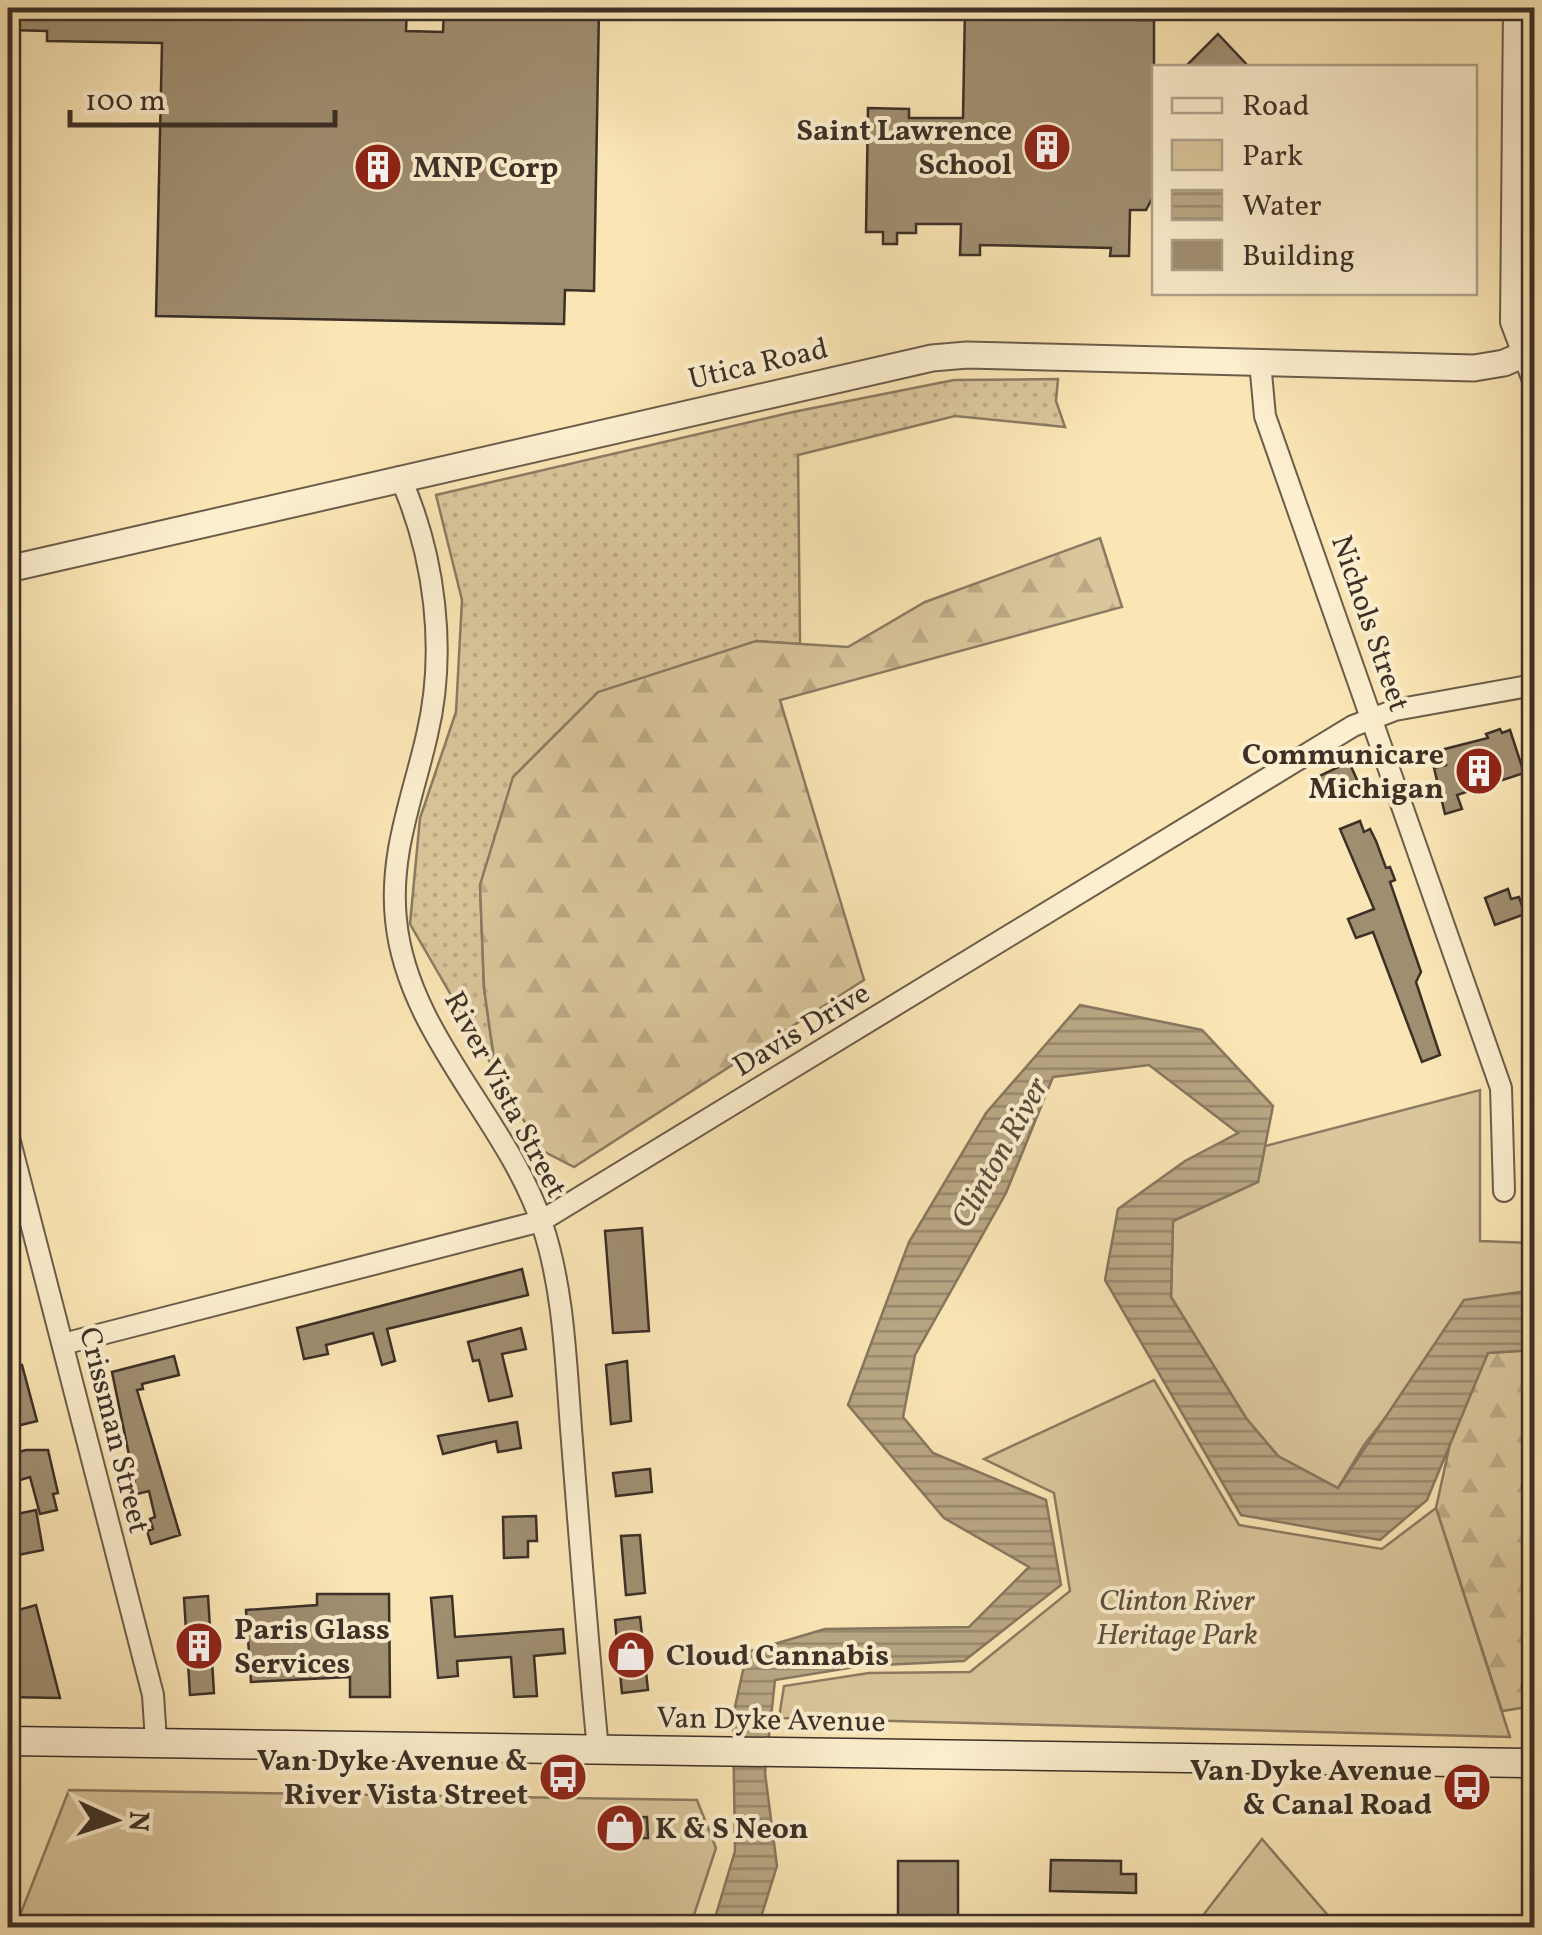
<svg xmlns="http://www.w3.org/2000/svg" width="1542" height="1935" viewBox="0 0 1542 1935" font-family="Vollkorn,serif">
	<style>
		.grass { fill: url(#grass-dots); stroke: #8b7b62; stroke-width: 2.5 }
		.forest { fill: url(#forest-firs); stroke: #8b7b62; stroke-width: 2.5 }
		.green { fill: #dac69c; stroke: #8b7b62; stroke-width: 2.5 }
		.water { fill: url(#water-rules); stroke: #87775f; stroke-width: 2.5 }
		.building { fill: #9f8e70; stroke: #3c3027; stroke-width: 2.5 }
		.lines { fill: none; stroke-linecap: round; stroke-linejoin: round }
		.minor-casing { stroke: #6c5d4a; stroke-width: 24 }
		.tertiary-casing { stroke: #6c5d4a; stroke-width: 29 }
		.secondary-casing { stroke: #3c3027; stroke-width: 31 }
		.minor { stroke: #fceece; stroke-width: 20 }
		.tertiary { stroke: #fceece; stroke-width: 25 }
		.secondary { stroke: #fceece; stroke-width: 28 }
		.labels { text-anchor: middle; stroke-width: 8; stroke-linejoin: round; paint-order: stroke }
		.poi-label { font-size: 30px; font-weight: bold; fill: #3c3027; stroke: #fceece; text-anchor: end }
		.street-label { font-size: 30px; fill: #3c3027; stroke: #fceece }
		.park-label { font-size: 30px; font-style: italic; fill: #5c4e3e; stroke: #fceece }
		.water-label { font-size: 32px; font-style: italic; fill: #5b4e3e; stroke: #fceece }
	</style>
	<defs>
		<pattern id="grass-dots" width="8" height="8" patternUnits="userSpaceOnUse" patternTransform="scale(2.5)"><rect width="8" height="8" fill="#dac69c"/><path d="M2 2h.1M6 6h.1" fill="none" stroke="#bcaa86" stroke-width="1.8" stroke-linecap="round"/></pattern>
		<pattern id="forest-firs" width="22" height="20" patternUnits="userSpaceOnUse" patternTransform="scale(2.5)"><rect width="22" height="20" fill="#dac69c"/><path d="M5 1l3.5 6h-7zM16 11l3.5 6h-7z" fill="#bcaa86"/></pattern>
		<pattern id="water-rules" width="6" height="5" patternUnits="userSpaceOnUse" patternTransform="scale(2.5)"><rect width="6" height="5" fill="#b9a784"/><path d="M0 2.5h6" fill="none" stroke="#98886c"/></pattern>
	</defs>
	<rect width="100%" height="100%" fill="#fae5b4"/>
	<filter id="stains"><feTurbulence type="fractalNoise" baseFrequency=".002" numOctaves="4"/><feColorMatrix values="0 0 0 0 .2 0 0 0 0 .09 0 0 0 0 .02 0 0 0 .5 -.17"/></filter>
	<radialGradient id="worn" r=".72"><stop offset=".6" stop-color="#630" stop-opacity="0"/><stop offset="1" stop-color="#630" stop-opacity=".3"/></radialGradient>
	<path class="grass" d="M1058,379L1056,401L1065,427L955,416L798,455L800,644L756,641L480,885L484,988L496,1073L410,924L420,818L456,712L462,600L436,495L793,412L954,380Z"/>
	<g class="forest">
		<path d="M1100,538L1122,607L780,700L864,980L574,1167L541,1150L496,1073L484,988L480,885L513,777L598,692L756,641L848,647L925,602Z"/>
		<path d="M1534,1350V1706L1502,1711L1436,1508L1453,1430L1488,1353Z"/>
	</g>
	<g class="green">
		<path d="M1480,1090V1241L1534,1243V1290L1404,1394L1364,1445L1338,1488L1278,1456L1246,1418L1171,1297L1173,1221L1258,1182L1265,1146Z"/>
		<path d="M1154,1380L1239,1525L1382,1549L1436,1508L1510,1737L779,1718L784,1686L869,1673L970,1672L1070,1591L1054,1493L984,1459Z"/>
		<path d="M69,1790L697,1800L716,1848L690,1927L15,1928Z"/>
		<path d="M1262,1839L1338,1927H1194Z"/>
	</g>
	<path class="water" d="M1080,1005L1202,1030L1273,1106L1258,1182L1173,1221L1171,1297L1246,1418L1278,1456L1338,1488L1464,1300L1534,1290V1350L1488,1353L1427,1500L1380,1540L1241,1515L1105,1280L1118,1209L1185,1161L1238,1133L1149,1065L1053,1077L1006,1193L915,1355L903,1417L933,1453L1046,1500L1061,1585L964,1661L861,1666L775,1680L765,1773L777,1866L758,1927L712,1928L735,1851L733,1716L747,1652L825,1629L969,1627L1029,1567L944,1518L848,1405L909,1242L986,1113Z"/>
	<g class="building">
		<path d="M8,8H407L406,31L443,32L444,8H599L594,291L565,290L564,324L156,316L162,43L47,41V31L8,30Z"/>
		<path d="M965,8H1134V20H1154V195L1146,210H1130L1129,256H1110L1111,248L980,245V255H960L961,224H916V233H897V244H883V232H866L868,108L909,109V118H963Z"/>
		<path d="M1218,34L1250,68H1184Z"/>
		<path d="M1500,729L1502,733L1510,730L1524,773L1457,795L1462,809L1445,814L1434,768L1446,765L1441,750L1488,738L1486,734Z"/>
		<path d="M1349,762L1358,782L1326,797L1317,777Z"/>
		<path d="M1360,821L1364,832L1370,829L1376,841L1386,868L1390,867L1395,880L1390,882L1421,972L1416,982L1440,1055L1422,1062L1373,932L1356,938L1348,919L1374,909L1340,829Z"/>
		<path d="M1508,889L1511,899L1519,897L1525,914L1495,925L1485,898Z"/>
		<path d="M642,1228L649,1331L613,1333L605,1231Z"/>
		<path d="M522,1269L528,1295L387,1329L395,1361L382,1365L373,1333L326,1345L328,1354L304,1359L297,1328Z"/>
		<path d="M521,1328L526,1349L502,1354L512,1396L489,1401L479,1360L473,1361L468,1342Z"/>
		<path d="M174,1356L179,1375L142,1384L143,1389L137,1390L180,1535L151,1544L147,1531L153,1529L150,1519L155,1517L149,1491L137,1494L112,1372Z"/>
		<path d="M627,1361L631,1421L611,1424L606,1365Z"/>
		<path d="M22,1365L37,1421L13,1427L8,1368Z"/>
		<path d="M517,1422L521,1448L498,1452L496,1441L443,1454L438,1436Z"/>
		<path d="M26,1450H48L58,1493L53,1494L57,1510L40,1514L30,1477L10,1483L8,1455Z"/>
		<path d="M650,1469L652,1492L616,1496L613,1473Z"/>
		<path d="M36,1510L43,1550L18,1555L17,1514Z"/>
		<path d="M536,1516L537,1541H528V1557L504,1558L503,1517Z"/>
		<path d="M640,1535L645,1593L626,1595L621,1536Z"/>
		<path d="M317,1594H389L390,1697H350V1677L251,1682L246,1610L317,1605Z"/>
		<path d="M208,1596L214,1693L190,1695L184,1598Z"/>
		<path d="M452,1596L455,1637L563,1629L565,1653L534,1656L537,1696L514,1697L511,1657L457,1661L458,1676L438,1678L431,1598Z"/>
		<path d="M36,1605L60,1698L8,1697V1613Z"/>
		<path d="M640,1617L648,1690L622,1693L615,1620Z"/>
		<path d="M647,1817L648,1838L612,1839L611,1818Z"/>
		<path d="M1051,1860L1121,1861V1874H1136V1893L1050,1891Z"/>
		<rect x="898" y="1861" width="60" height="67"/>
	</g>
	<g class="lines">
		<g class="minor-casing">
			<g id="minor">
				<path d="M1514,8L1511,322L1534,383"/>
				<path d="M1260,362L1265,416L1501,1088L1504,1191"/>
				<path d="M400,477C435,555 447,651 427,735C413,797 389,854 396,920C407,1034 507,1119 542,1224C565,1292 566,1370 572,1441C580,1544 588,1647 598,1750"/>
				<path d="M8,1134L153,1695L156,1741"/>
				<path d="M63,1344L541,1221L1353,726L1395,710L1534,685"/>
			</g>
		</g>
		<g class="tertiary-casing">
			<path id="tertiary" d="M8,569L932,358L967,355L1474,368L1504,363L1534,350"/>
		</g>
		<g class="secondary-casing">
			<path id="secondary" d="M8,1741L1534,1763"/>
		</g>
		<use href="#minor" class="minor"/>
		<use href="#tertiary" class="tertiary"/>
		<use href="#secondary" class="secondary"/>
	</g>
	<defs>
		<g id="building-disc" transform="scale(2.5)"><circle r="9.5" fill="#8f2418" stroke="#fceece"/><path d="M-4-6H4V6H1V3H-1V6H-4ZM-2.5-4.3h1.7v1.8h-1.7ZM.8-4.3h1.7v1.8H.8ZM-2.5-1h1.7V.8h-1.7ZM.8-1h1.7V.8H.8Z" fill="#fff"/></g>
		<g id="shop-disc" transform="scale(2.5)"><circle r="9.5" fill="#8f2418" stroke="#fceece"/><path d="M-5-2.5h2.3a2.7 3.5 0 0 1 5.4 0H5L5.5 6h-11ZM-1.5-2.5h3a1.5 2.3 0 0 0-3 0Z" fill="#fff"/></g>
		<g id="bus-disc" transform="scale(2.5)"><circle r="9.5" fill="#8f2418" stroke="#fceece"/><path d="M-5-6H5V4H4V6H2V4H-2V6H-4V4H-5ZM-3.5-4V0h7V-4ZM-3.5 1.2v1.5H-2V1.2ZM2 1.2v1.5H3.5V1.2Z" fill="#fff"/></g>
	</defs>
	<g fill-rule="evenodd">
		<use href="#building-disc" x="1047" y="147"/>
		<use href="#building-disc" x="378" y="167"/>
		<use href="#building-disc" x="1479" y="771"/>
		<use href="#building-disc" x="199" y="1646"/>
		<use href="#shop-disc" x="631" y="1655"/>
		<use href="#bus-disc" x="563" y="1777"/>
		<use href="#bus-disc" x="1467" y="1787"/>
		<use href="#shop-disc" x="620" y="1828"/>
	</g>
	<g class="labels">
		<g class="poi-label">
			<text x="1012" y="140">Saint Lawrence<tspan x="1012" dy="34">School</tspan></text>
			<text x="413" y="177" text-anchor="start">MNP Corp</text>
			<text x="1444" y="764">Communicare<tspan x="1444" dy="34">Michigan</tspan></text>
			<text x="234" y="1639" text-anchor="start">Paris Glass<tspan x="234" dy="34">Services</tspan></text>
			<text x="666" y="1665" text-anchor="start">Cloud Cannabis</text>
			<text x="528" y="1770">Van Dyke Avenue &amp;<tspan x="528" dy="34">River Vista Street</tspan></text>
			<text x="1432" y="1780">Van Dyke Avenue<tspan x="1432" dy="34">&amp; Canal Road</tspan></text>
			<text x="655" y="1838" text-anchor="start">K &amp; S Neon</text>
		</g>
		<g class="street-label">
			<text transform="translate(758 363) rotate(-13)" y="10">Utica Road</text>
			<text transform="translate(1371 623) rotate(71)" y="10">Nichols Street</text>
			<text transform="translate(801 1029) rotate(-31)" y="10">Davis Drive</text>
			<text transform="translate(506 1094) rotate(62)" y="10">River Vista Street</text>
			<text transform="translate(115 1430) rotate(76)" y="10">Crissman Street</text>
			<text transform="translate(771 1719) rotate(1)" y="10">Van Dyke Avenue</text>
		</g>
		<g class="park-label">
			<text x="1177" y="1610">Clinton River<tspan x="1177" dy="34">Heritage Park</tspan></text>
		</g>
		<g class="water-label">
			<text transform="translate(999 1152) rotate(-61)" y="11">Clinton River</text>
		</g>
	</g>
	<rect width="1542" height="1935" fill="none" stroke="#fae5b4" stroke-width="40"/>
	<rect x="10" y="10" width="1522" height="1915" fill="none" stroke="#3c3027" stroke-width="5"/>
	<rect x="20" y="20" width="1502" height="1895" fill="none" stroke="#3c3027" stroke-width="2.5"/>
	<rect x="1152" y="65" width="325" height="230" fill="#fceece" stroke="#afa28b" stroke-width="2.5"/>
	<rect x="1172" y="98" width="50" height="15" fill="#fceece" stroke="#afa28b" stroke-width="2.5"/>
	<text x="1242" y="115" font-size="30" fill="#3c3027">Road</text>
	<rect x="1172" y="140" width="50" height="30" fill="#dac69c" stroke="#afa28b" stroke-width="2.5"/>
	<text x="1242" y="165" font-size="30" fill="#3c3027">Park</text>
	<rect x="1172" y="190" width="50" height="30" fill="url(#water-rules)" stroke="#afa28b" stroke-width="2.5"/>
	<text x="1242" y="215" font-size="30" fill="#3c3027">Water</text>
	<rect x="1172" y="240" width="50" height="30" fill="#9f8e70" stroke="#afa28b" stroke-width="2.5"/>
	<text x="1242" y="265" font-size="30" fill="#3c3027">Building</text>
	<g transform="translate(115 1820) rotate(93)" stroke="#fceece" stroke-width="8" paint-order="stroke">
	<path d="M0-8L18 38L0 25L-18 38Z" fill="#3c3027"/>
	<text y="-15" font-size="28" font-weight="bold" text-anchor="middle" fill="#3c3027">N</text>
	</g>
	<path d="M70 110v15h265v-15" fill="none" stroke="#3c3027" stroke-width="5"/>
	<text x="85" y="110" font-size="30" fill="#3c3027" stroke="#fceece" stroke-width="8" paint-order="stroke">100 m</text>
	<rect width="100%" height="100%" filter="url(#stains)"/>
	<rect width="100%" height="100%" fill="url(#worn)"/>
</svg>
